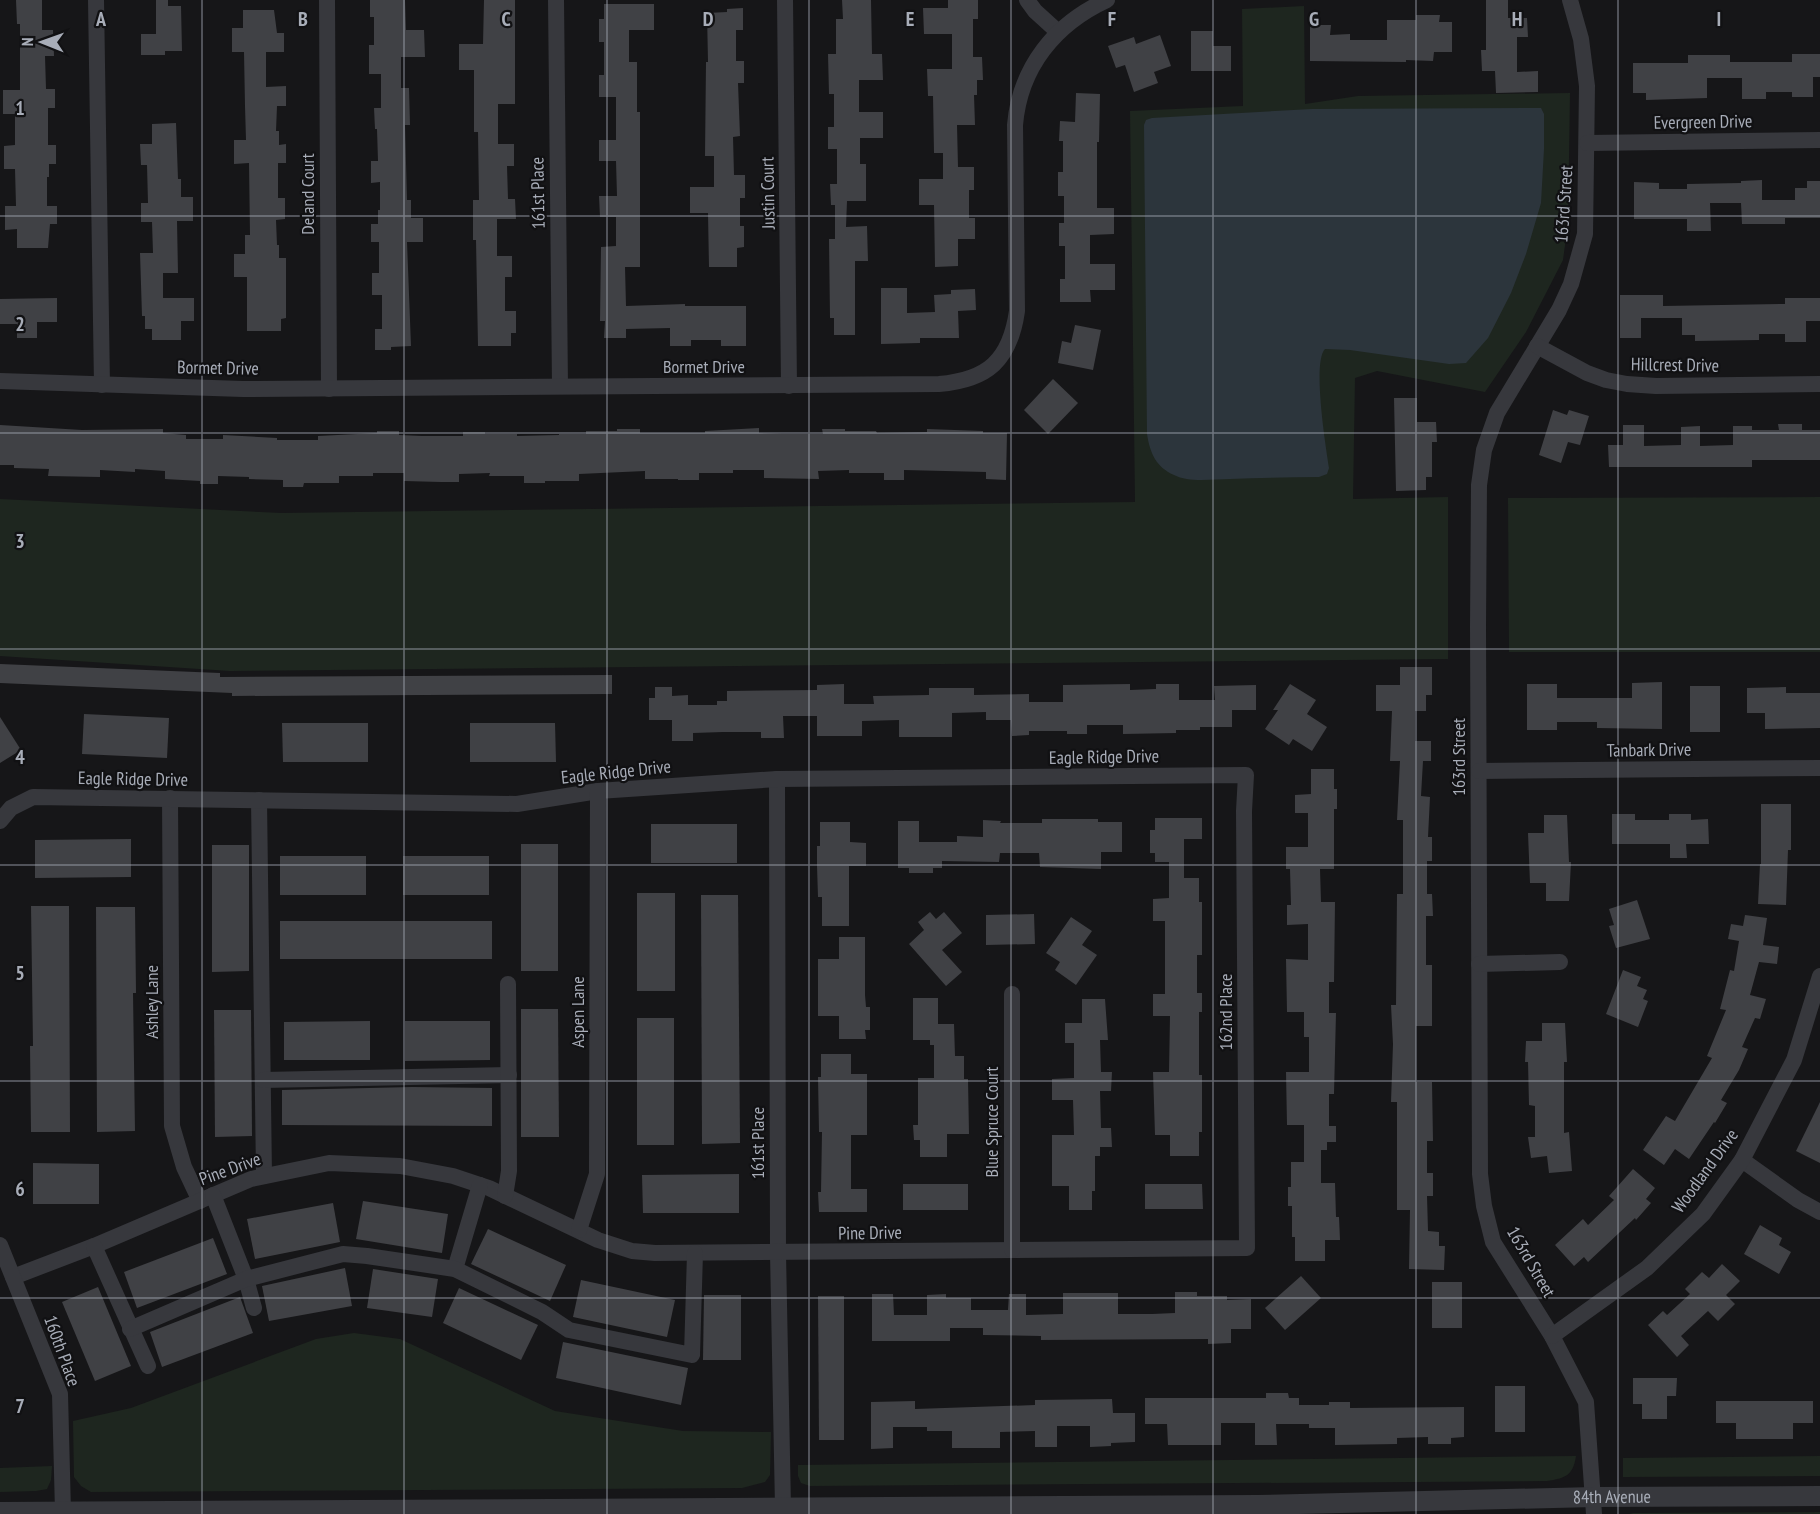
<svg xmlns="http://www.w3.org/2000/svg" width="1820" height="1514" viewBox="0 0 1820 1514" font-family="'PT Sans Narrow',sans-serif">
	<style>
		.green { fill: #1e261f }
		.water { fill: #2c353c }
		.building { fill: #404145 }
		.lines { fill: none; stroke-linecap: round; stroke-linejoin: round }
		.minor { stroke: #37383d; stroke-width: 16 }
		.tertiary { stroke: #37383d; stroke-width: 20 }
		.grid { fill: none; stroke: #a8adb8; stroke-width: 1.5; stroke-opacity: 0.55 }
		.labels { text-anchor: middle; stroke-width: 4.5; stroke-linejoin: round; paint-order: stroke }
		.street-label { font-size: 18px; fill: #a8adb8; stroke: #111113 }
		.grid-label { font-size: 20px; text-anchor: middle; font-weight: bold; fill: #a8adb8; stroke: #111113; stroke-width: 4.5; stroke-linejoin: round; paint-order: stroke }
	</style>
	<rect width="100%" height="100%" fill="#161618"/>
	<g class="green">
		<path d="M1304,6L1305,104L1358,96L1570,93L1568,223L1563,260L1526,332L1485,392L1377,371L1355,378L1353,499L1448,497V659L230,671L0,656V499L281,513L1135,502L1130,111L1243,106L1242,9Z"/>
		<path d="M1820,497V652H1509L1508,498Z"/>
		<path d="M354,1333L400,1339L555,1411L683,1431L771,1432L770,1475L765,1482L742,1488L91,1492L81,1486L74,1477L73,1421L131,1408L316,1339Z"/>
		<path d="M1576,1456C1573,1476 1565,1478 1547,1481L810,1486L801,1483L798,1476V1465Z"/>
		<path d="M1820,1456V1476L1623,1477V1458Z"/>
		<path d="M52,1466L51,1480L47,1489L36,1491L0,1492V1468Z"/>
		<path d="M1820,1512V1514H1629L1633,1513Z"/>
	</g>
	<path class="water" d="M1541,108L1544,114V149L1541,203L1526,254L1511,293L1488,338L1466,363L1449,364L1350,350L1325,349C1312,362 1326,448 1329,468L1327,474L1319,477C1289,477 1259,478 1230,479C1213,479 1189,483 1174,475C1156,467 1150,453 1147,434L1144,125L1146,120L1152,118L1312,109Z"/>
	<g class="building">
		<path d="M16,0H42V30H53L54,56H45L46,89H55V108H48V145H56V164H49V177H47V206H57V224H50L48,248H17V229L5,230V206H16L15,169H4V146L15,145V114H3V90H20V24H17Z"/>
		<path d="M156,0H168V6H181L182,51H165V55H141V34H156Z"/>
		<path d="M370,0H405L406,30H424L425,57H401V88H409L410,125H405L407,200H411V218H423V242H407L411,346L391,347V350H375V329H382V295H372V273H379V242H371V224H378V210H380V182L371,183V161H378L377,129H375L374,108H381V74H369V45H374V17H370Z"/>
		<path d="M484,0H515V104H498V144H514V166H507L508,199H515L516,219H497V256H512V277H505V311H516V333H511V346H478L476,240H473V200H479L478,132H474V70H459V44H483Z"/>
		<path d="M842,0H871L872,54H882L883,80H859V112H883V138H860V164H866V201H847L846,227L867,226L868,261H855V335H834V318H830L829,239H835V205H831L830,184H837V149H828V127H834V94H829L828,54H836V19H843Z"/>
		<path d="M948,0H978V19H973V57H982L983,80H977V95H974L975,125H957L958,167H974V190H969V218H975V239H958V266L935,267L934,205H919V179H943V153H934L933,96H928L927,69H952V34H924L923,8H948Z"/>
		<path d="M1486,0H1508V18H1527L1528,37H1517V72L1538,71V92L1496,93L1495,71H1482L1481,50H1486Z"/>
		<path d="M604,4H654V30H629V62H637V112H640V267H625L626,306L685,304V306H746V346H721V340H691V346H670V328L626,329V338H604L605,321H600L601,247L616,246V217H600L599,196H617L616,161H599V140H616V97H599V75H604V42H599V19H604Z"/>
		<path d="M743,8V30H736V61H744V83H738L740,136L733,137L734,175H745V198H740V226H744V247L737,248V267H709L708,213H690V187H714V156H705L706,62H708L707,13L727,12V9Z"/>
		<path d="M243,10H274L277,33H284V52H266V87L286,86V106H277L276,131H279V145L286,144V163H278V198H285V219L276,220L277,245H279V258H286V318L281,319V331H247V277H234V254H245V235H250L249,163L234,164V140H246L245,106L244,52H232V28H243Z"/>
		<path d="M1416,15H1440L1439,22H1452V52H1434L1433,61L1406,60V62L1310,61V25H1331L1330,35L1350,34V40H1387V20H1416Z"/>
		<path d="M1191,31H1213V46H1231V71H1191Z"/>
		<path d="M1160,35L1171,66L1154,72L1158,83L1134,92L1125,65L1116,68L1108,46L1134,37L1136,44Z"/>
		<path d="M1792,54H1820V77H1813V97H1792V92H1766V99H1742V78H1707V98L1646,100V93H1633V63H1688V55H1730V62H1792Z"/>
		<path d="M1076,93L1100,94L1099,142H1097V208H1114V234L1090,235V264H1115V290H1090L1091,302H1060V279H1065V246H1059V223H1064V196H1058V172H1063V141H1059L1060,121L1075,122Z"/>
		<path d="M176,123L178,179H181V197H193V221H177L178,273H163V298H194V321H181V340H152V329H145V316H142L140,253H153L152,222H141V203H148L147,165H141L140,144H152V124Z"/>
		<path d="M1762,180V200H1795V188H1807V181H1820V218H1785V224H1742L1741,203H1710L1711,231H1687V219H1634V182L1659,183V189H1687V184L1741,183V181Z"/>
		<path d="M881,288H907V313L935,312L934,295L951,294V290L975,289L976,310L958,311L959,338H920V343L881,344Z"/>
		<path d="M1620,295H1663V306L1785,304V298H1820V321H1806V342H1785V334H1759V340L1695,341V335H1682V318H1641V338H1620Z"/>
		<path d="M57,298V322H37V338H17V324H0V299Z"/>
		<path d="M1075,325L1101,330L1093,370L1058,363L1062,341L1071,343Z"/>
		<path d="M1053,379L1078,403L1048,434L1024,410Z"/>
		<path d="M1394,398H1417V422H1436L1437,442H1432V477H1426V490L1396,491Z"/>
		<path d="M1553,410L1567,415L1569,410L1589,416L1580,445L1568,442L1561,463L1539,455Z"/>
		<path d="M1778,424H1802V430H1820V460H1752V467H1609L1608,445H1623V425H1644V446L1681,445V427L1700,426V446L1733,445V426H1752V430H1779Z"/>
		<path d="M0,425L82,430L163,429V433L186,435V439H223V435L277,438V440H318V436L377,433V431H399V435L422,436H463V432H485V434H517V436L559,435V434H586V431H617V429H640V433H705V431L759,428V433L782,434H823L822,429H845V431H876L877,433L927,432V429L983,431V433H1007L1006,480L986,479V472L904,470V480H884V473H849V470L818,471L819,479L764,478V470H733V473H699V480H678V479H645V471L579,474V481H545V483H524V476H489L490,473L459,474V482H441L404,481V473H373V476H339V483H304L303,487H283V480L249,479V477L218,476V484H200V481L165,479V471L135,469V472L100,470V477L48,476L49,469L14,468V465H0Z"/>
		<path d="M0,664L220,673V677L612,675V694L232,696V693L0,683Z"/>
		<path d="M1400,667H1432V695H1426V711H1415V741H1431V761H1423L1421,796L1430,797L1428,837H1432V861H1427V894H1432L1433,916H1426V965H1432V1026H1416V1082H1432L1433,1141H1427V1173H1433V1196H1427L1428,1231L1439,1232V1246H1445L1444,1270L1409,1269L1410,1210H1397V1102H1391L1393,1044L1391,1005H1396L1397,894H1403V820H1397L1400,761H1390L1392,711H1376V685H1400Z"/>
		<path d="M1662,682V729L1597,728V722H1557V730H1527V684H1557V698H1632V683Z"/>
		<path d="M844,684V704H874L873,696L929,695V688H974V695L1029,694V702H1063V685L1130,684V690L1156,689V684H1179V700H1215L1214,686L1256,685V710H1232V727H1200V730H1176V733L1123,734V725H1087V734H1067V731H1029V735L1012,736L1011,720H986V712L952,713V737H899V720L862,721V736H817V716H783L784,738H761V732H723L693,733V741H672V720H649V698H655V687H672V696L688,695V705H717V701H727V691L817,690V685Z"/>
		<path d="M1290,684L1316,700L1307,714L1327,727L1312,751L1293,739L1289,745L1265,729L1278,710H1273Z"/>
		<rect x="1690" y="686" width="30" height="46"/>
		<path d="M1786,687V693H1820V728L1765,729V713H1747V688Z"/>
		<path d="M84,714L169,718L167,758L82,754Z"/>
		<path d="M0,717L21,750L0,763Z"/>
		<path d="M282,723H368V762H283Z"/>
		<path d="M470,723H555L556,762H470Z"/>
		<path d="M1311,769H1334V789H1337V809H1334V869H1320L1321,902H1335L1334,982H1329V1013H1336L1334,1094H1329V1126H1336V1142H1327V1150H1321V1183H1335L1336,1217H1339L1340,1240H1325V1261H1295V1237H1292V1206H1288V1187H1291V1162H1304V1125H1287L1286,1072H1309V1037H1304V1012H1287L1286,959L1308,960V924L1287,925V905H1291L1290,869H1286V847H1308V813H1295V795L1311,794Z"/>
		<path d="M1761,804H1791V850H1788L1786,905L1758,904L1760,864H1761Z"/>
		<path d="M1612,814H1635V820H1669V814H1691V820L1708,819L1709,844H1686L1687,858H1670V844H1612Z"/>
		<path d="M1544,815H1567L1569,862H1571L1569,901H1546V883H1530L1528,833H1544Z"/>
		<path d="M1155,818H1202V839H1184V878H1199V902H1202V955H1197V993H1202V1012H1199V1075H1202V1132H1199V1156H1170V1135H1155L1153,1072H1169L1170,1016H1153V994H1165V921H1153V899L1169,898V862H1155V853H1150V830H1155Z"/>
		<path d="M1042,819H1098V822H1122V852H1101V869L1040,867L1039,853H1000L999,862L942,861V868H933V873H909V868H898V821H919V842H957V836L983,837V820L1001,821L1000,823H1042Z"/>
		<path d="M820,822H850V842L866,843V866H849V926H822V897H818L817,866V846H820Z"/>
		<rect x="651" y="824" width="86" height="39"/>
		<path d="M131,839V877L35,878V840Z"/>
		<rect x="521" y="844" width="37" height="127"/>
		<path d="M212,845H249V971L212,972Z"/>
		<rect x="280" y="856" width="86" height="39"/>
		<rect x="403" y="856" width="86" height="39"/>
		<rect x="637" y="893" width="38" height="98"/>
		<path d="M701,895H738L740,1143L702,1144Z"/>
		<path d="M1637,900L1650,939L1616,948L1609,926L1614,925L1609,909Z"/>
		<path d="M31,906H69L70,1132H31L30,1046H33Z"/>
		<path d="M96,907H135L136,993H133L135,1131L97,1132Z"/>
		<path d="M930,912L936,919L944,912L962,933L942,950L962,972L946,986L909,944L924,930L918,922Z"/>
		<path d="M1034,914L1035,944L986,945V915Z"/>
		<path d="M1745,915L1767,918L1763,945L1779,947L1777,964L1759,962L1750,995L1766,999L1760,1019L1755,1018L1742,1047L1748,1049L1739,1070L1721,1100L1727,1103L1715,1123L1714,1122L1689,1159L1675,1149L1664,1165L1643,1150L1666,1116L1675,1121L1712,1058L1707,1056L1726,1010L1720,1009L1730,970L1734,971L1739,941L1728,939L1731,924L1743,926Z"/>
		<path d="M1071,917L1092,931L1082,945L1097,955L1076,985L1055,970L1060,962L1046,953Z"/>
		<rect x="280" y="921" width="212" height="38"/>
		<path d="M839,937H865V995L866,1007H870V1030H865L866,1039H839V1016H818V959H839Z"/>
		<path d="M1623,970L1641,977L1637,986L1647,990L1643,999L1648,1001L1638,1027L1606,1014Z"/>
		<path d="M913,998H938V1024H954L955,1056H964V1079H968L969,1134H947V1157H920V1140H914L913,1125H918V1078H934V1045H930V1040H913Z"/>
		<path d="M1082,999H1105L1108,1040H1100L1101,1072H1112L1111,1091H1100L1101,1128H1111L1112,1147H1100V1156H1095V1191H1092V1210H1069V1186H1052V1135H1074L1073,1100H1052V1079L1074,1078V1043H1065V1023H1082Z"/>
		<path d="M521,1009H558L559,1137H521Z"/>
		<path d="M214,1010H251L252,1136L215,1137Z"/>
		<rect x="637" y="1018" width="37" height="127"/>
		<path d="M370,1021V1060H284V1022Z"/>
		<path d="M405,1021H490V1060L405,1061Z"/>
		<path d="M1542,1023H1565L1567,1062H1564V1133L1569,1132L1572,1171L1549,1173L1547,1156L1531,1158L1528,1137H1535V1106L1529,1105L1528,1062H1525L1526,1041H1542Z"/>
		<path d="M821,1054H851V1074H867V1135H851V1189H867V1212H819L818,1192H821L822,1132H819L818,1077H821Z"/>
		<path d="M412,1087L492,1088V1126L282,1125V1090Z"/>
		<path d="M1820,1102V1163L1796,1151Z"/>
		<path d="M33,1163L99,1164V1204H33Z"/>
		<path d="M1633,1169L1655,1188L1646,1199L1651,1203L1636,1220L1635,1218L1588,1262L1584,1257L1574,1266L1555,1245L1583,1219L1588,1225L1614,1200L1609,1196Z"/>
		<path d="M739,1174V1213H643L642,1175Z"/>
		<rect x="903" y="1184" width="65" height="26"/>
		<path d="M1145,1184H1202L1203,1209H1145Z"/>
		<path d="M363,1201L448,1214L442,1253L356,1239Z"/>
		<path d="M333,1203L340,1242L255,1259L247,1219Z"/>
		<path d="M1760,1225L1782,1238L1779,1245L1791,1252L1779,1274L1744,1254Z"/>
		<path d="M488,1229L566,1265L550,1301L471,1264Z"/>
		<path d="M213,1238L227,1274L137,1308L124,1272Z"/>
		<path d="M1722,1264L1740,1281L1726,1295L1735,1304L1718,1321L1708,1311L1681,1336L1689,1345L1677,1357L1648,1325L1663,1311L1667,1315L1690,1294L1685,1289L1702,1272L1709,1278Z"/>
		<path d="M345,1268L352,1306L269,1321L262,1286Z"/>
		<path d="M373,1269L438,1279L432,1317L367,1308Z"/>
		<path d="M1301,1276L1321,1298L1285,1330L1265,1308Z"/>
		<path d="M581,1280L675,1300L667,1337L573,1317Z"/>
		<rect x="1432" y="1282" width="30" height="46"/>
		<path d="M98,1287L131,1366L95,1381L62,1302Z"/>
		<path d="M459,1288L538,1325L521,1360L443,1323Z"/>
		<path d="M1175,1292H1197V1296H1227V1300L1251,1299V1329H1231V1343L1208,1344V1339L1041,1340V1336L983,1335V1328H950V1341H872V1294H893L894,1315H927V1295L946,1294V1298H971V1310H1008L1009,1294H1026V1315L1063,1314V1293H1118V1314H1152L1175,1313Z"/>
		<path d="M704,1295H741V1360H703Z"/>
		<path d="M818,1296H844V1440H819Z"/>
		<path d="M240,1297L253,1333L162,1367L150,1332Z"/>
		<path d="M563,1342L688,1368L681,1405L556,1378Z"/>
		<path d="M1633,1378H1677L1676,1396H1667V1419H1642V1404H1633Z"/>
		<rect x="1495" y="1386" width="30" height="46"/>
		<path d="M1266,1393H1288L1289,1398H1299V1405H1329V1402H1350V1408L1464,1407V1437L1451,1438V1444H1428V1437L1397,1438V1444L1335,1445V1428H1309V1424H1276L1277,1445H1255V1423H1221V1445H1168L1167,1424H1145V1398H1266Z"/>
		<path d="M1112,1399L1113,1413H1135V1442L1111,1443V1446L1090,1447V1426H1057V1447H1035V1431L1000,1432V1448H952V1431H927V1427H893V1448L871,1449V1402L915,1401V1409L1035,1405V1400Z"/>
		<path d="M1716,1401H1813V1423H1793V1439H1736V1423H1716Z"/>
	</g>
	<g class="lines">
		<g class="minor">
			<path d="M96,0L102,385"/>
			<path d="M327,0L329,389"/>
			<path d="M556,0L560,386"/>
			<path d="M785,0L789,386"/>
			<path d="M1027,0L1035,11L1057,31"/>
			<path d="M1570,0L1581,39L1587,86L1585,234L1571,284L1559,310L1497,413L1484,450L1479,485L1478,627L1480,1174L1484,1206L1493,1242L1552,1336L1586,1402L1594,1514"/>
			<path d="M1587,143L1820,140"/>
			<path d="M1537,346L1587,373L1606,380L1627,384L1656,386L1820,384"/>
			<path d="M0,381L243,389L939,384C988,380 1010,360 1017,311L1015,125C1020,67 1055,24 1107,0"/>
			<path d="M1479,771L1820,768"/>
			<path d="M777,779L778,1253L783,1507"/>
			<path d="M170,798L172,1126L184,1167L200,1201"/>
			<path d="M259,800L264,1176"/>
			<path d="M0,821L11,808L33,797L517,804L598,791L777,779L1246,775L1244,811L1247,1248L655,1253L632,1251L598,1240L489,1188L453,1176L400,1166L329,1163L251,1179L94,1246L13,1277"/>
			<path d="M1479,964L1560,962"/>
			<path d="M263,1080L509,1075"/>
			<path d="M1742,1160L1798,1200L1820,1212"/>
			<path d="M213,1195L246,1279L254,1308"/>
			<path d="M505,1196L509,1171L508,984"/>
			<path d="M579,1230L597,1174V1162L598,791"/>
			<path d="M0,1245L60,1394L63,1512"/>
			<path d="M94,1246L148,1366"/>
			<path d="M1012,1250V994"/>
			<path d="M455,1269L480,1185"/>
			<path d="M130,1329L246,1279L343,1254L367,1256L455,1269L542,1312L569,1330L692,1355L695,1253"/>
			<path d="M1552,1336L1647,1268L1703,1214L1742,1160L1794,1060L1820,976"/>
		</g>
		<path class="tertiary" id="s1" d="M0,1512L1257,1505L1594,1497L1820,1496"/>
	</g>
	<path class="grid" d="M202,0V1514M404,0V1514M607,0V1514M809,0V1514M1011,0V1514M1213,0V1514M1416,0V1514M1618,0V1514M0,216H1820M0,433H1820M0,649H1820M0,865H1820M0,1081H1820M0,1298H1820"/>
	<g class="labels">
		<g class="street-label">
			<text transform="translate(1703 122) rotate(-1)" y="6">Evergreen Drive</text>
			<text transform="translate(538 193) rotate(-91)" y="6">161st Place</text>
			<text transform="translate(768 193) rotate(-91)" y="6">Justin Court</text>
			<text transform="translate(308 194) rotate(-90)" y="6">Deland Court</text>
			<text transform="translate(1564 204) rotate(-86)" y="6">163rd Street</text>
			<text transform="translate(1675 365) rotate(1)" y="6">Hillcrest Drive</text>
			<text x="704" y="373">Bormet Drive</text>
			<text transform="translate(218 368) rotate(1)" y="6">Bormet Drive</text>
			<text transform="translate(1649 750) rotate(-1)" y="6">Tanbark Drive</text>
			<text transform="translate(1104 757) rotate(-1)" y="6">Eagle Ridge Drive</text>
			<text transform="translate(1459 757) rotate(-90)" y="6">163rd Street</text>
			<text transform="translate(616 772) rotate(-6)" y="6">Eagle Ridge Drive</text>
			<text transform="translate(133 779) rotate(1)" y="6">Eagle Ridge Drive</text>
			<text transform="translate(152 1002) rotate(-90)" y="6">Ashley Lane</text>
			<text transform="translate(578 1012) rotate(-90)" y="6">Aspen Lane</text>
			<text transform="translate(1226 1012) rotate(-90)" y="6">162nd Place</text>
			<text transform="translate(992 1122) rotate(-90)" y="6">Blue Spruce Court</text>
			<text transform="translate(758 1143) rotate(-90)" y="6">161st Place</text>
			<text transform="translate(230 1169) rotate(-20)" y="6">Pine Drive</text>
			<text transform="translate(1705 1171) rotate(-54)" y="6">Woodland Drive</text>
			<text transform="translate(870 1233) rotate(-1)" y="6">Pine Drive</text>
			<text transform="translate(1531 1262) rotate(60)" y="6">163rd Street</text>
			<text transform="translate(62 1351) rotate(70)" y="6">160th Place</text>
			<text dy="6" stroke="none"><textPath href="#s1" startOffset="1612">84th Avenue</textPath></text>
		</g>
	</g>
	<g class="grid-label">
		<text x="101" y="26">A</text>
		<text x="303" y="26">B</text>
		<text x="506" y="26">C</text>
		<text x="708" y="26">D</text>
		<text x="910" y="26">E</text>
		<text x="1112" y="26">F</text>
		<text x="1314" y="26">G</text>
		<text x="1517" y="26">H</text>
		<text x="1719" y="26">I</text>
		<text x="20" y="115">1</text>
		<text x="20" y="331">2</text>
		<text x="20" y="548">3</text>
		<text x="20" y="764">4</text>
		<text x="20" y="980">5</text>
		<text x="20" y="1196">6</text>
		<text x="20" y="1413">7</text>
	</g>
	<g transform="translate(42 42) rotate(271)" stroke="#111113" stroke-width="4.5" paint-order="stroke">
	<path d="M0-4.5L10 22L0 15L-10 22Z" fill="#a8adb8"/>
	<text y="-9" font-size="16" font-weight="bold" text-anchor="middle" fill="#a8adb8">N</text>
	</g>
</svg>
